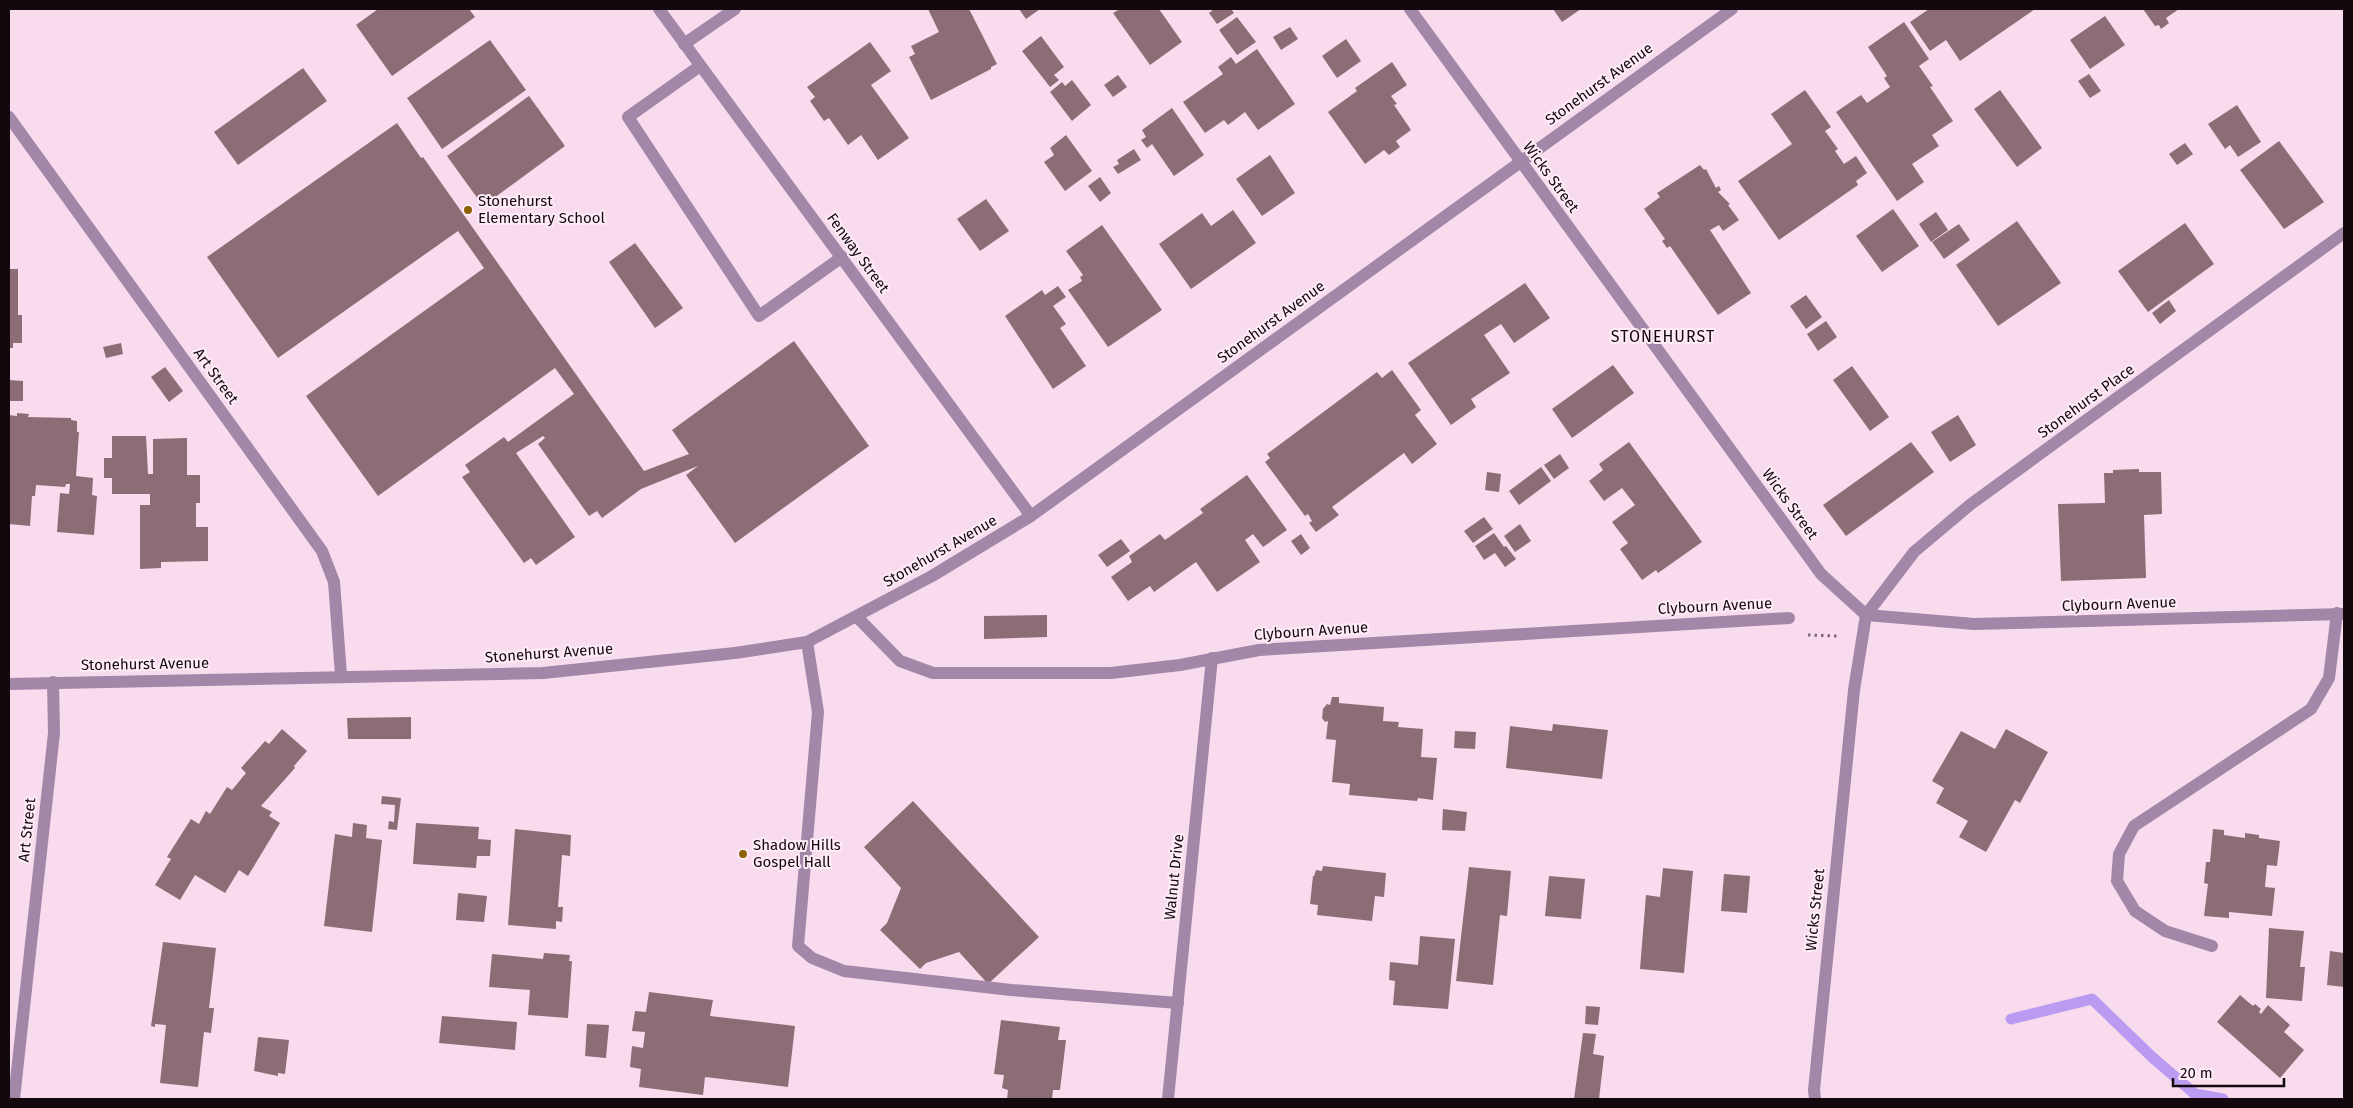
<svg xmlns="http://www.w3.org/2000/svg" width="2353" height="1108" viewBox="0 0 2353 1108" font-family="'Fira Sans',sans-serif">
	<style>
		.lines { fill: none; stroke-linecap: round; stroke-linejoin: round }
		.stream { stroke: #ba9bf1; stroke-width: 11 }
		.building { fill: #8c6d76 }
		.path { stroke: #7e6a76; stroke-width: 3; stroke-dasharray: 2.5 4; stroke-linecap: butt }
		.minor { stroke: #a287a8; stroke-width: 12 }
		.poi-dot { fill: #8b6204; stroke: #ffecf8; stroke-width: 2 }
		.labels { text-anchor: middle; stroke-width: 4; stroke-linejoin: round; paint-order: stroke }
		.street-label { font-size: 15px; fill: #12080e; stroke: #ffecf8 }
		.poi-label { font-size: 15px; fill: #12080e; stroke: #ffecf8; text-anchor: start }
		.neighbourhood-label { font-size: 16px; letter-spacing: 1px; fill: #12080e; stroke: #ffecf8 }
	</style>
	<rect width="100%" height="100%" fill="#f9dbee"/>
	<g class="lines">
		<path class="stream" d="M2011,1019L2092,999L2152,1057L2195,1094L2223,1099"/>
	</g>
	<g class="building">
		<path d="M378,9H469L475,17L392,76L356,25Z"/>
		<path d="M928,9H969L997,64L991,67V69L931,100L909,57L915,54L911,46L939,32Z"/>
		<path d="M1019,9H1040L1026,19Z"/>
		<path d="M1120,9H1159L1182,42L1150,65L1113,13Z"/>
		<path d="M1214,9H1231L1234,13L1217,24L1209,13Z"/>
		<path d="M1553,9H1581L1562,22Z"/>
		<path d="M1929,9H2035L1960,61L1946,40L1930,51L1910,22Z"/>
		<path d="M2143,9H2179L2166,18L2169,23L2161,29L2159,25L2155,26Z"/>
		<path d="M2105,16L2125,45L2090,69L2070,40Z"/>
		<path d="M1237,17L1256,42L1237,55L1219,30Z"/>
		<path d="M1904,22L1929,59L1919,66L1933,86L1930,87L1953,121L1932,135L1939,146L1912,164L1924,182L1897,201L1836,112L1861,95L1867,103L1890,87L1884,78L1887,76L1868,47Z"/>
		<path d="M1290,27L1298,39L1281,50L1273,37Z"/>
		<path d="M1041,36L1064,67L1054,75L1059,80L1050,87L1022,51Z"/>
		<path d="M1346,39L1361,61L1337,78L1322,56Z"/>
		<path d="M490,40L526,90L442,149L407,98Z"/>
		<path d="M870,42L891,71L871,85L909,138L878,160L861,135L848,145L829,118L824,121L810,101L815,97L807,87Z"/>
		<path d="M1257,49L1295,104L1258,130L1245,112L1228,125L1224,120L1205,133L1183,102L1223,74L1218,67L1231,57L1236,64Z"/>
		<path d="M1392,62L1407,85L1391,96L1397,104L1394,105L1411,130L1396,141L1400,147L1389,155L1384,150L1365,164L1328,112L1357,91L1355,88Z"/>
		<path d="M303,68L327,101L238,165L214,132Z"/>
		<path d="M2089,74L2101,91L2090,98L2078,81Z"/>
		<path d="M1118,75L1127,87L1113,97L1104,85Z"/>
		<path d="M1072,80L1091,105L1072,121L1050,92L1062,82L1065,86Z"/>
		<path d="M1805,90L1831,127L1825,131L1838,149L1835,151L1844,164L1856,156L1867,173L1856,181L1858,185L1779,240L1738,181L1792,144L1771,114Z"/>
		<path d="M2000,90L2042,148L2017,167L1974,109Z"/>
		<path d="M529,96L565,146L483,206L447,156Z"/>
		<path d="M2237,105L2261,142L2238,157L2230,145L2225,149L2208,124Z"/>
		<path d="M1172,108L1204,155L1174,176L1152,144L1147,148L1141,140L1146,137L1142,130Z"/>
		<path d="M397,123L421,158L423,157L644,471L689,454L672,430L794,341L869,446L735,543L686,475L698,466L641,489L602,518L597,511L589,516L538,444L545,438L543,436L516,453L575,537L536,565L531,558L524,563L462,477L470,472L465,465L504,437L508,442L574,394L555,368L378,496L306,396L484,268L458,231L278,358L207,257Z"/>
		<path d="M1066,135L1092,171L1065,191L1044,162L1054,155L1050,148Z"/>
		<path d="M2279,141L2324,202L2284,229L2240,170Z"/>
		<path d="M2185,143L2193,154L2177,165L2169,154Z"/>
		<path d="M1134,149L1141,160L1118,174L1113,167L1119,164L1117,160Z"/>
		<path d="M1270,155L1295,193L1262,216L1236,179Z"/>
		<path d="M1700,165L1704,170L1706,169L1716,188L1719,186L1721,190L1718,192L1730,204L1728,205L1739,220L1723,231L1719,225L1710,230L1751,293L1718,315L1670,246L1667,248L1662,241L1665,239L1644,209L1660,197L1657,193Z"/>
		<path d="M1100,177L1111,193L1100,202L1088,186Z"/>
		<path d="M986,199L1009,231L980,251L957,219Z"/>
		<path d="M1893,209L1919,246L1882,272L1856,236Z"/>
		<path d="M1233,210L1256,243L1191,289L1159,244L1202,213L1211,226Z"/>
		<path d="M1936,212L1948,230L1931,242L1919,224Z"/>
		<path d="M2017,221L2061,283L1998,326L1956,265Z"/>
		<path d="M2185,223L2214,264L2148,312L2118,271Z"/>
		<path d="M1959,224L1970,240L1944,259L1932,242Z"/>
		<path d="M1102,225L1162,310L1108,347L1068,290L1082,281L1080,277L1083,275L1066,251Z"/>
		<path d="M635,243L683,308L655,328L609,262Z"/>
		<path d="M9,269H18V315H22V343H13V348H9Z"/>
		<path d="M1525,283L1550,318L1514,343L1501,324L1484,335L1510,373L1471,399L1476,407L1451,425L1408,363Z"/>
		<path d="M1058,286L1066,297L1053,306L1066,324L1060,328L1086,366L1053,389L1005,316L1042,290L1045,295Z"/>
		<path d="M1806,295L1822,317L1806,329L1790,306Z"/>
		<path d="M2169,300L2176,311L2160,324L2152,313Z"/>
		<path d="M1826,321L1837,337L1818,351L1807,334Z"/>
		<path d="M121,343L123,354L106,358L103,347Z"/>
		<path d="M1613,365L1634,393L1572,438L1552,409Z"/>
		<path d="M1852,366L1889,417L1870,431L1833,380Z"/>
		<path d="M165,367L183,391L169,402L151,377Z"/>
		<path d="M1392,370L1421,410L1415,415L1437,444L1412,464L1404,453L1332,507L1339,515L1316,532L1309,523L1312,521L1308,514L1305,516L1265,462L1270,458L1267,454L1377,372L1382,378Z"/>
		<path d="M9,380L23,381V401H9Z"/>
		<path d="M17,413L29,414L28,417L71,418V420L77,421V432H79L76,476L93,478L92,495L97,496L94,535L57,532L60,493L69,494L70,484H66L65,487L36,485L35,496H32L30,526L9,524V415L17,416Z"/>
		<path d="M1958,415L1976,445L1950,462L1931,432Z"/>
		<path d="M112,436H146L148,474H153V439L187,438V475H200V503H196V527H208V561L161,562V568L140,569V505H150V494H112V478H104V458H112Z"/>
		<path d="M1629,442L1702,542L1658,573L1656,570L1642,580L1620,549L1628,543L1612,522L1635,505L1622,488L1604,501L1589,481L1603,470L1599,464Z"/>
		<path d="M1911,442L1934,472L1846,536L1823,505Z"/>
		<path d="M1560,454L1569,468L1554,479L1544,465Z"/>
		<path d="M1541,467L1551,481L1519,505L1509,491Z"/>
		<path d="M2139,469V472H2161L2162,514L2144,515L2146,578L2061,581L2058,504L2105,503L2104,473H2113V470Z"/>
		<path d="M1487,472L1501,474L1499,492L1485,490Z"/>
		<path d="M1247,475L1287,530L1263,547L1253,534L1245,540L1260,562L1217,592L1196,562L1154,592L1150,586L1128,601L1111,577L1132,562L1129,556L1160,534L1165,540L1203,513L1200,509Z"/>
		<path d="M1484,517L1493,529L1473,543L1464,531Z"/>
		<path d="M1520,524L1531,541L1515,552L1504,536Z"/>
		<path d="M1494,533L1504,547L1506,546L1516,559L1505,567L1495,553L1484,560L1475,546Z"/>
		<path d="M1301,534L1310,548L1301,555L1291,541Z"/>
		<path d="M1121,539L1130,551L1107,567L1098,555Z"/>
		<path d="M1047,615V637L984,639V616Z"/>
		<path d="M1332,697H1339V703L1384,707L1383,721L1399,722L1398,727L1423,729L1421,757L1437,758L1433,800L1418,798L1417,801L1349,795L1350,784L1332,782L1336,740L1326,739L1328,721L1325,722L1322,718L1323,709L1327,704L1330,705Z"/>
		<path d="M411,717V739H348L347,718Z"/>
		<path d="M1553,724L1608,730L1602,779L1506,768L1510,726L1552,731Z"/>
		<path d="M282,729L307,751L294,766L295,768L261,806L272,812L269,816L280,823L248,876L239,870L225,893L195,875L180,900L155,885L171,859L167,857L191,819L199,824L206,811L210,814L227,787L232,790L246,773L241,768L265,741L269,744Z"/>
		<path d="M2006,729L2048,752L2020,803L2015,800L1986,852L1959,837L1968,821L1936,803L1944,788L1932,781L1961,731L1995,749Z"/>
		<path d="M1455,731L1476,732L1475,749L1454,748Z"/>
		<path d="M382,796L401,798L397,830L388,829L389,821L394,822L395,805L381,804Z"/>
		<path d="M913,801L1039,937L988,984L959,952L926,963L920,969L880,930L887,923L901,888L864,847Z"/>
		<path d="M1443,809L1467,812L1465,831L1442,830Z"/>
		<path d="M353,823L367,825L366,838L382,840L372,932L324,926L335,834L352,837Z"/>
		<path d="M416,823L479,827L478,839L491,840L490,856H477L476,868L413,864Z"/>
		<path d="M515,829L571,835L570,856L562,855L558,907H563L562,922L556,921V929L508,925Z"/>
		<path d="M2213,829L2224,830V835L2245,838V833L2259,835V838L2280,841L2277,866L2267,865L2265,887L2275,888L2272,916L2229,912V918L2204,916L2208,884L2204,883L2206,862H2210Z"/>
		<path d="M1323,866L1386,873L1384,897L1375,896L1372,921L1317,915L1318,905L1310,904L1313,876H1314L1316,870L1322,871Z"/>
		<path d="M1469,867L1511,871L1507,916L1500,915L1493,985L1456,981Z"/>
		<path d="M1663,868L1693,871L1684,973L1640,969L1646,895L1660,897Z"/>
		<path d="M1724,874L1750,876L1747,913L1721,911Z"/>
		<path d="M1549,876L1585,879L1581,919L1545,916Z"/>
		<path d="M458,893L487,896L484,922L456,920Z"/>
		<path d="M2269,928L2304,931L2300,967H2305L2302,1001L2266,998Z"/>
		<path d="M1420,936L1455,939L1448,1009L1393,1005L1395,981L1389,980L1390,962L1418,965Z"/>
		<path d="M163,942L216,948L209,1008H214L211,1033L204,1032L198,1087L160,1083L166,1025L155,1024V1027L151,1026Z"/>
		<path d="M2330,951L2344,953V987L2327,985Z"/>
		<path d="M544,953L570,955L569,961H572L568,1018L528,1015L530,990L489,987L492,954L543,959Z"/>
		<path d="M649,992L713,1000L710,1016L795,1026L788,1087L705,1077L703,1095L639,1087L641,1069L630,1067L632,1046L643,1048L645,1032L632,1031L635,1011L646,1012Z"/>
		<path d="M2240,995L2253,1006L2255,1004L2261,1009L2259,1012L2261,1014L2268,1005L2290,1025L2284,1032L2304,1050L2280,1078L2217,1022Z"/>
		<path d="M1586,1006L1600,1007L1598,1025L1585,1024Z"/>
		<path d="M442,1016L517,1022L515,1050L439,1043Z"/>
		<path d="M1001,1020L1060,1027L1058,1040H1066L1060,1090H1053L1052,1099H1007L1008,1090L1002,1088L1004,1075L994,1074Z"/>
		<path d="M587,1024L609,1025L606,1058L585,1056Z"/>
		<path d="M1583,1033L1596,1034L1593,1054L1604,1056L1599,1099H1574Z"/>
		<path d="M258,1037L289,1040L285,1074L278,1073V1076L254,1071Z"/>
	</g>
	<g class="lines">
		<path class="path" d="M1808,635L1837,636"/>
		<g class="minor">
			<path d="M659,9L1031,516"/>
			<path d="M1410,9L1821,574L1866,615"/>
			<path d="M684,44L735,9"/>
			<path d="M700,66L628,117L759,316L842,257"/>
			<path d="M9,117L322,551L334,582L341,675"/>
			<path d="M1866,615L1974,624L2344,614"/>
			<path d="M857,617L900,661L933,673H1111L1180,665L1259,650L1789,618"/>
			<path d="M807,642L818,712L798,946L812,958L844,971L1011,990L1178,1003"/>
			<path d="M9,684L543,673L735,653L807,642L932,576L1031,516L1732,9"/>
			<path d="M2212,946L2165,931L2135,911L2117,881L2119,854L2134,826L2311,709L2329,678L2337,613"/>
			<path d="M14,1099L54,733L53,682"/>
			<path d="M1168,1099L1212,658"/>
			<path d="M1815,1099L1814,1090L1854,690L1866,615L1914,552L1971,504L2344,233"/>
		</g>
	</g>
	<g class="poi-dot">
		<circle cx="468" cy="210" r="5"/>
		<circle cx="743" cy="854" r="5"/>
	</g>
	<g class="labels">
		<g class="street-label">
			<text transform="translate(1599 84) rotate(-36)" y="5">Stonehurst Avenue</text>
			<text transform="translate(1551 177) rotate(54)" y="5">Wicks Street</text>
			<text transform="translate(858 253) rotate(54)" y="5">Fenway Street</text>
			<text transform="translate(1271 322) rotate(-36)" y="5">Stonehurst Avenue</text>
			<text transform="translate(216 376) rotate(54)" y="5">Art Street</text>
			<text transform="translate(2086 401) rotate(-36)" y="5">Stonehurst Place</text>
			<text transform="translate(1790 504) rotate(54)" y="5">Wicks Street</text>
			<text transform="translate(940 551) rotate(-30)" y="5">Stonehurst Avenue</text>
			<text transform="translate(2119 604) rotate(-2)" y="5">Clybourn Avenue</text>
			<text transform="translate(1715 606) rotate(-3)" y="5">Clybourn Avenue</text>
			<text transform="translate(1311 631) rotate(-4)" y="5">Clybourn Avenue</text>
			<text transform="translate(549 653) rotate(-4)" y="5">Stonehurst Avenue</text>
			<text transform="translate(145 664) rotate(-1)" y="5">Stonehurst Avenue</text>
			<text transform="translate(27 830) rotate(-84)" y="5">Art Street</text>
			<text transform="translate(1174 877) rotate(-84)" y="5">Walnut Drive</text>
			<text transform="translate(1815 910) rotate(-84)" y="5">Wicks Street</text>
		</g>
		<g class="poi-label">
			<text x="478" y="206">Stonehurst<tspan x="478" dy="17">Elementary School</tspan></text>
			<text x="753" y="850">Shadow Hills<tspan x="753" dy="17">Gospel Hall</tspan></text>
		</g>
		<g class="neighbourhood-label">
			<text x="1663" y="342">STONEHURST</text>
		</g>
	</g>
	<rect width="2353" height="1108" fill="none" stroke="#12080e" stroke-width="20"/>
	<path d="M2173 1078v8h111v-8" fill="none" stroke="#12080e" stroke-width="2.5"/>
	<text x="2180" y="1078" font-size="15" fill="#12080e" stroke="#ffecf8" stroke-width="4" paint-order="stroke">20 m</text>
</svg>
